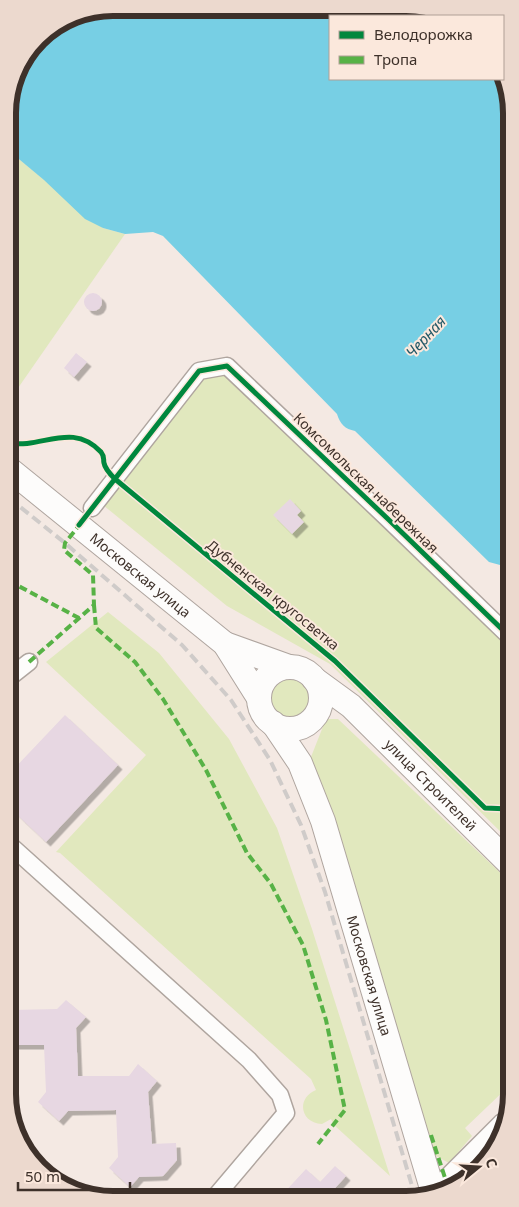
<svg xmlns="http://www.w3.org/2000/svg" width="519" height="1207" viewBox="0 0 519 1207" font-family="'Noto Sans',sans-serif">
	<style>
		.green { fill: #e1e8be }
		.water { fill: #77cfe4 }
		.building { fill: #e7d7e2; filter: url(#shadow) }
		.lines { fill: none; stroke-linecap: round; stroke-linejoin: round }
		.street-casing { stroke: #afa59f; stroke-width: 19 }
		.secondary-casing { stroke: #afa59f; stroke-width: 26 }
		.street { stroke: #fdfcfb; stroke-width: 16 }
		.secondary { stroke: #fdfcfb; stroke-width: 24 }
		.rail { stroke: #cfcbc9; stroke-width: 4; stroke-dasharray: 10 5; stroke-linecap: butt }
		.quiet { stroke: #57b246; stroke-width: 4; stroke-dasharray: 8 4; stroke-linecap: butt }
		.cycleway-casing { stroke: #fbe8dc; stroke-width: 8 }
		.cycleway { stroke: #00873e; stroke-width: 5 }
		.labels { text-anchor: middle; stroke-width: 4; stroke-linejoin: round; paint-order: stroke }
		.street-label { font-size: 14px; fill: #3e312a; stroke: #fbe8dc }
		.water-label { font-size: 15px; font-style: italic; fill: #245967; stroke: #fbe8dc }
		.rim { fill: none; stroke: #3e312a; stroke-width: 6 }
	</style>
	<defs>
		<filter id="shadow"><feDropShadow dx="4.5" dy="4.5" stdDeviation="0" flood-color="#0004"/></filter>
	</defs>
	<rect width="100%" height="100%" fill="#f4e9e3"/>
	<g class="green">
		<path d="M8,150L103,228L125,234L9,401Z"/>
		<path d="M225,375L510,641V841L330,664L227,606L103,505L201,377Z"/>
		<path d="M108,612L159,653L229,739L277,828L312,929L390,1176L334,1125L331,1119L322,1124C300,1123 296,1098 316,1090L311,1079L60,853L56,852L146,755L46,662Z"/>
		<circle cx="290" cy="698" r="22"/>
		<path d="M326,719H338L511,883V1084L465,1128L472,1136L449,1163L436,1156L330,817L309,762Z"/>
	</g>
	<path class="water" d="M114,8L426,9L440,16H330V79L503,78L508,86L509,573L500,565L489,562L355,431C345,429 340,424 337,414L163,236L153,232L125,234L103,228L85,219L44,180L8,150V106L18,67L43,34L73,15Z"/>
	<g class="building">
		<circle cx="93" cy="302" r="9"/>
		<path d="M76,353L87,362L74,377L64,368Z"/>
		<path d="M290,499L301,511L297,515L304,522L292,534L273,515Z"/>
		<path d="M65,715L118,765L46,842L10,808V773Z"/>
		<path d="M66,1000L86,1017L76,1028L78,1076H129L138,1064L157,1081L148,1092L152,1144L176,1143L177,1160L163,1176L139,1177L130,1187L109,1168L118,1157L116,1110L68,1111L59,1121L38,1102L46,1092L44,1045H11V1010L57,1009Z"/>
		<path d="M335,1166L346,1176L328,1196L280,1197L306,1169L320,1182Z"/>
	</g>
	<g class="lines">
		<g class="street-casing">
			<g id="street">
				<path d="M92,508L199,371L227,366L389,520L510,637"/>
				<path d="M10,677L29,662"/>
				<path d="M10,845L249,1060L280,1095L286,1113L215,1197"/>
				<path d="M433,1191L502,1122"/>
			</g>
		</g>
		<g class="secondary-casing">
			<g id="secondary">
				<path id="s1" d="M9,469L225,644L259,698"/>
				<path d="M225,644L289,667"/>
				<circle cx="290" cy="698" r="31"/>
				<path id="s2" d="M314,679L351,706L510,864"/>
				<path id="s3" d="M273,723L300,763L323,821L434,1195"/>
			</g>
		</g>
		<use href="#street" class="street"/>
		<use href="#secondary" class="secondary"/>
		<path class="rail" d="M9,498L65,543L182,645L231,700L270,760L301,825L325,892L415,1196"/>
		<g class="quiet">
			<path d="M9,581L79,618"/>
			<path d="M94,605L96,628L135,662L163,699L206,770L247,853L271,884L303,945L326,1020L345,1110L318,1144"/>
			<path d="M29,662L94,605L93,575L64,550L65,543L81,523"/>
			<path d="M431,1135L448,1187"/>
		</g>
		<g class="cycleway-casing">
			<g id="cycleway">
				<path d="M9,443C42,449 72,421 101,452C105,457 103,459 104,463C105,469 111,475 115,479L335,661L485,808L510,809"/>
				<path d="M79,525L199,371L227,366L389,520L510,637"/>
			</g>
		</g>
		<use href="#cycleway" class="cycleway"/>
	</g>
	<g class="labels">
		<g class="street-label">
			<text transform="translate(366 483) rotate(44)" y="5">Комсомольская набережная</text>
			<text dy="5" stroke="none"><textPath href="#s1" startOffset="169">Московская улица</textPath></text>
			<text transform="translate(273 595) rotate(39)" y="5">Дубненская кругосветка</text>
			<text dy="5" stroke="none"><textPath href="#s2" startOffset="158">улица Строителей</textPath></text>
			<text dy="5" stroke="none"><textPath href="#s3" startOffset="272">Московская улица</textPath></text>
		</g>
		<g class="water-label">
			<text transform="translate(426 337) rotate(-47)" y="5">Черная</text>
		</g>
	</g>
	<path d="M0 0H519V1207H0ZM113 16H406A97 97 0 0 1 503 113V1094A97 97 0 0 1 406 1191H113A97 97 0 0 1 16 1094V113A97 97 0 0 1 113 16Z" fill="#ecd9ce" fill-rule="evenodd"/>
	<path class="rim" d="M113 16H406A97 97 0 0 1 503 113V1094A97 97 0 0 1 406 1191H113A97 97 0 0 1 16 1094V113A97 97 0 0 1 113 16Z"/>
	<rect x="329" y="15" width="175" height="65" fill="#fbe8dc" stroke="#af9f95"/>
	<rect x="339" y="31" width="25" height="8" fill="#00873e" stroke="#af9f95"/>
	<text x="374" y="40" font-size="15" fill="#3e312a">Велодорожка</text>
	<rect x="339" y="56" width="25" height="8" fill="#57b246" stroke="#af9f95"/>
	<text x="374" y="65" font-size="15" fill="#3e312a">Тропа</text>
	<g transform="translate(479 1167) rotate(72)" stroke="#fbe8dc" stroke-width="4" paint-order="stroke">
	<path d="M0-4L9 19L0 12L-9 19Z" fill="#3e312a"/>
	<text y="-8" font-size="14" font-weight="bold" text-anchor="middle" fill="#3e312a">С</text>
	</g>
	<path d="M18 1182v8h112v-8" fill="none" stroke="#3e312a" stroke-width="2.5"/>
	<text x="25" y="1182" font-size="15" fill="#3e312a" stroke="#fbe8dc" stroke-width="4" paint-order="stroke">50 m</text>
</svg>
